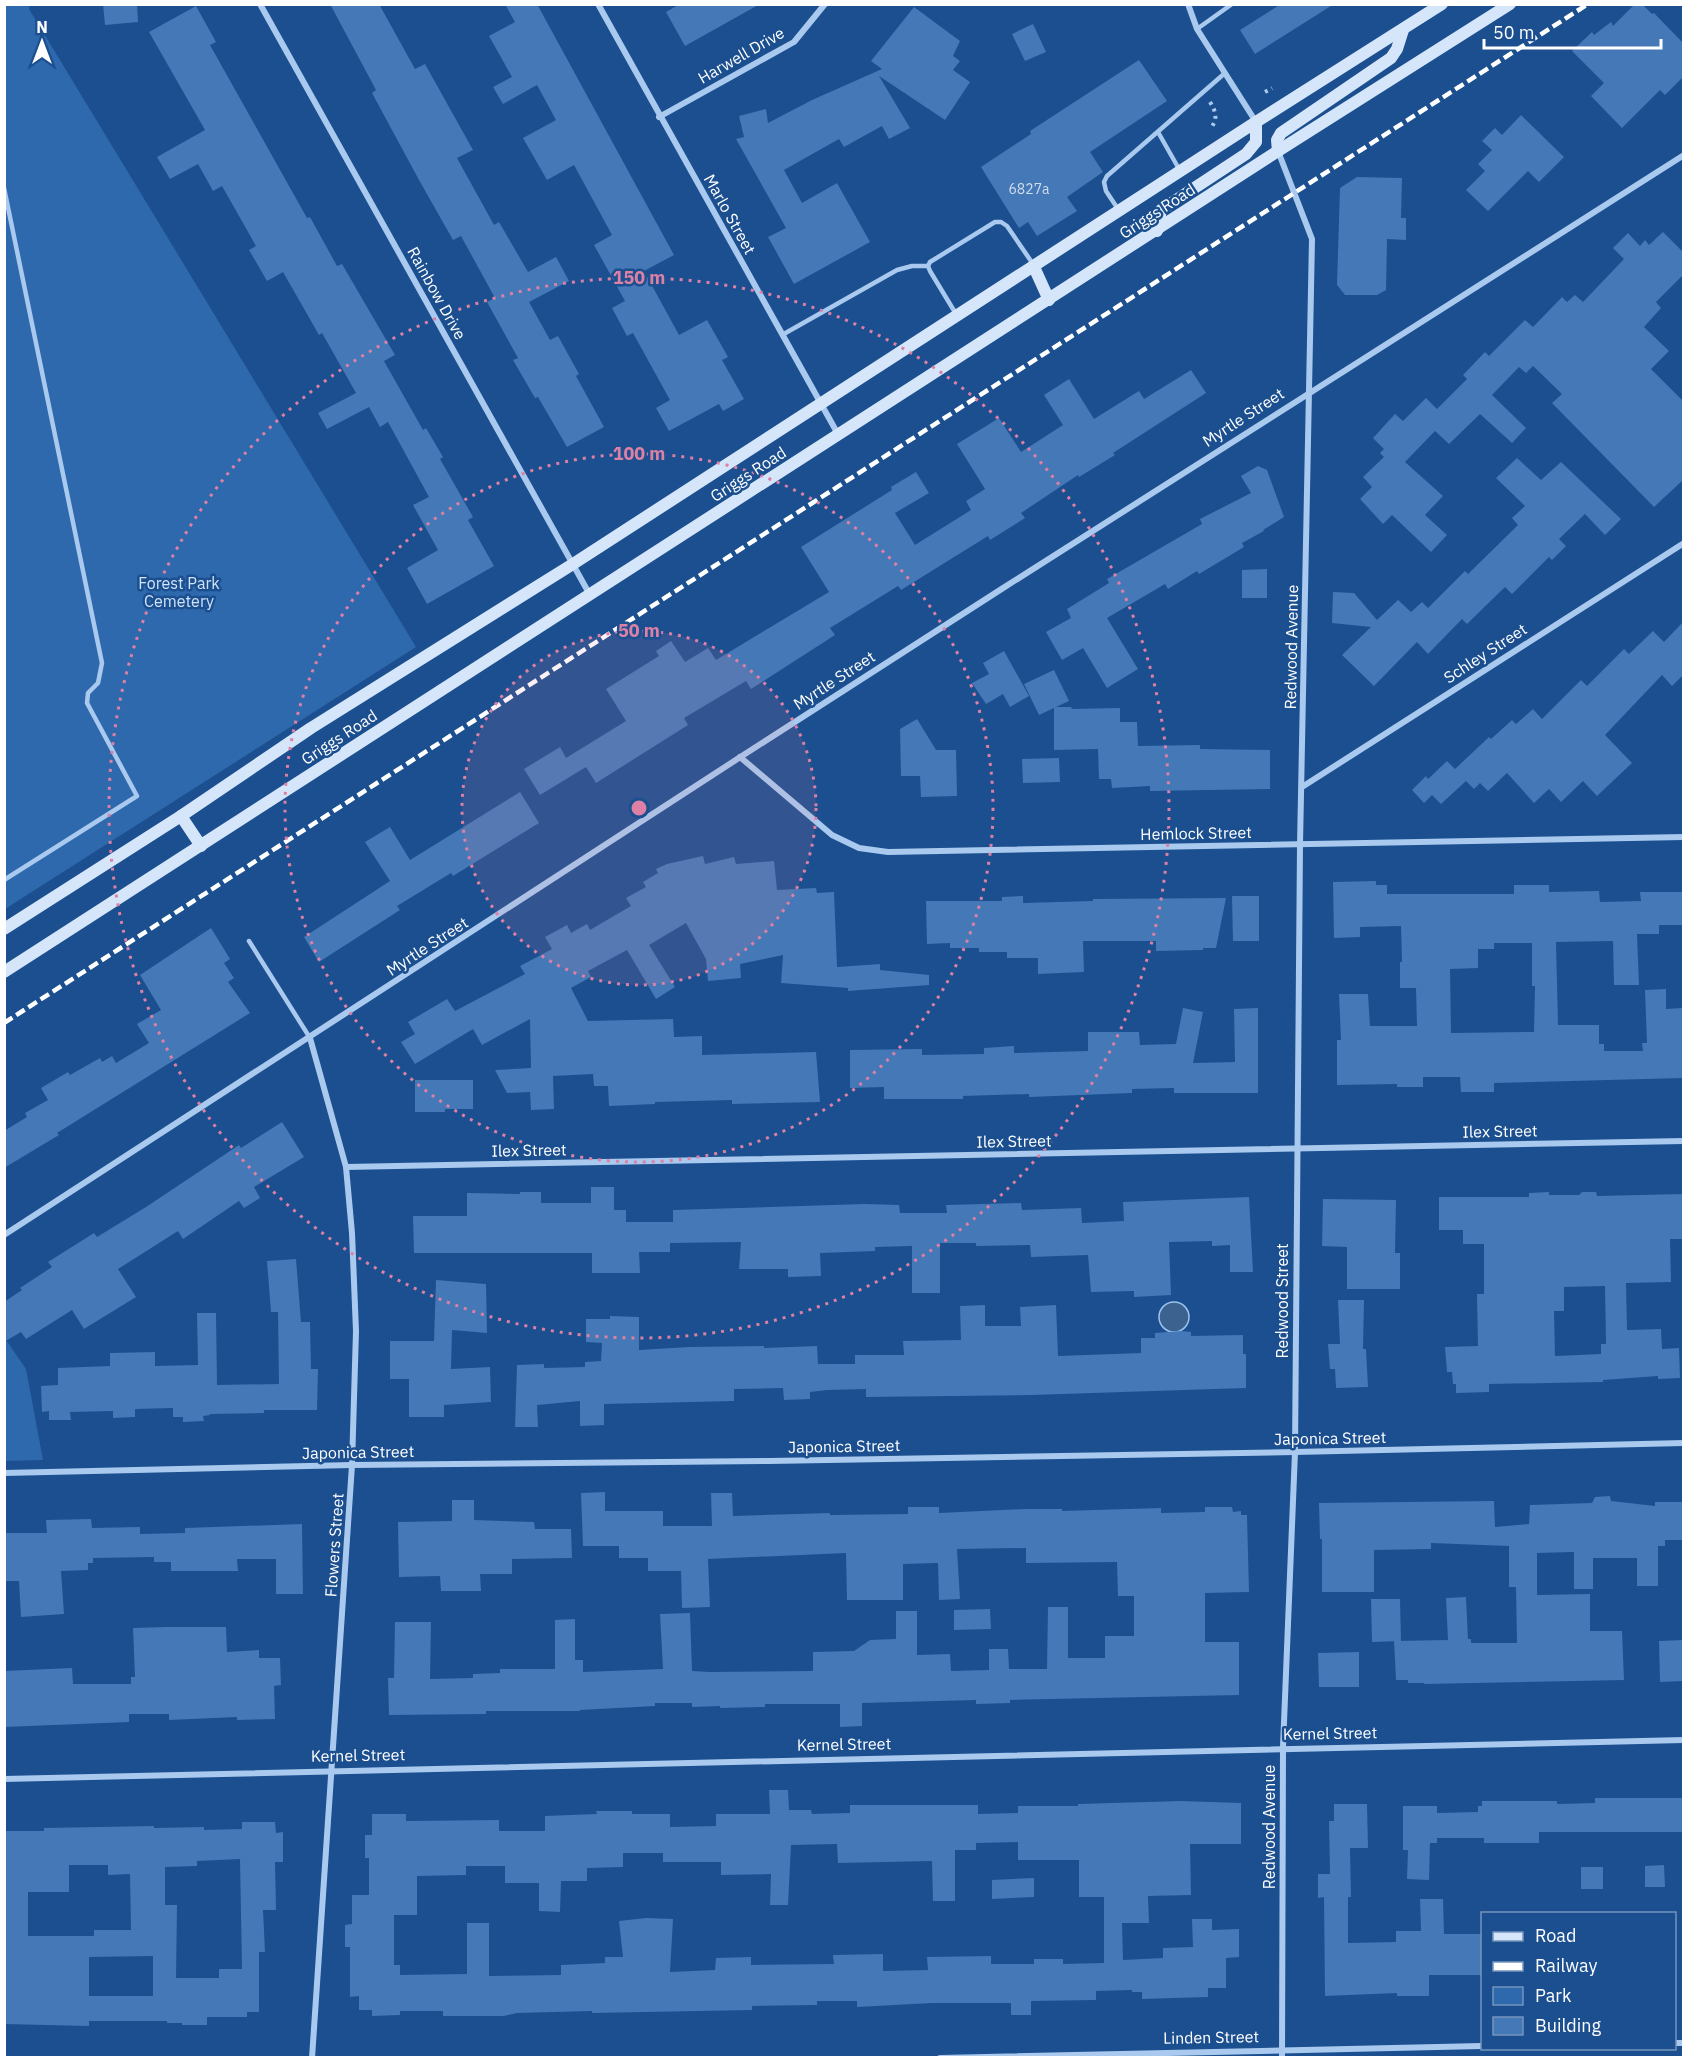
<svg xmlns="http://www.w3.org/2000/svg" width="1688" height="2062" viewBox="0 0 1688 2062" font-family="'IBM Plex Sans',sans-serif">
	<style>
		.green { fill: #2e69ad }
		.water { fill: #3c6290; stroke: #9cc4f0; stroke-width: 1.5 }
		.building { fill: #4478b7; fill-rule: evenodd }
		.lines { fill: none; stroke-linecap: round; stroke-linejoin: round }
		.path { stroke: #a9c9ee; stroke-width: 4; stroke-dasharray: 3 4.5; stroke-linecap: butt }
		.lane { stroke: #a9c9ee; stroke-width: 4.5 }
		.street { stroke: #a9c9ee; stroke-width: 6 }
		.secondary { stroke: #d6e6fa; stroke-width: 12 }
		.rail { stroke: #fff; stroke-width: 4.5; stroke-dasharray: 10 4.5; stroke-linecap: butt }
		.ring { fill: none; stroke: #dd80a5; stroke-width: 3; stroke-dasharray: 3 6 }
		.labels { text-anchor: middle; stroke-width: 5; stroke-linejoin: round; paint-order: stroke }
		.number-label { font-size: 14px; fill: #d0dded }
		.street-label { font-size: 16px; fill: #fff; stroke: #1b4f8f }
		.park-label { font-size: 16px; fill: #cfe3fa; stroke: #1b4f8f }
		.centre { fill: #dd80a5; stroke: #1b4f8f; stroke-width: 3 }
		.ring-label { font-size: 18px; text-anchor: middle; font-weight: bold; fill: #dd80a5; stroke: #1b4f8f; stroke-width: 5; stroke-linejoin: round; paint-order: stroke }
	</style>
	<rect width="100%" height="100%" fill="#1b4f8f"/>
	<g class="green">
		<path d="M30,4L29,9L416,647L5,909L4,5Z"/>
		<path d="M4,1337L26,1369L43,1460L5,1461Z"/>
	</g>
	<circle class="water" cx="1174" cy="1317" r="15"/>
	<g class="building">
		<path d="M103,4H137L138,22L105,25Z"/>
		<path d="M330,4H379L415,69L425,64L473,150L457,158L494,225L499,222L528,272L556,257L569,281L529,302L550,340L558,336L579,374L576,376L604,427L567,447L538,397L535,398L513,360L518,358L487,302L495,298L461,236L453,240L419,180L372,93L376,90Z"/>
		<path d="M505,4H537L674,255L644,271L679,335L707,320L728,357L722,360L744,399L723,411L719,404L669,431L656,408L670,400L633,333L627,336L612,308L625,301L594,245L612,235L574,165L547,180L523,138L556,120L537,85L503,104L493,87L512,77L489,36L515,22Z"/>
		<path d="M680,4H760L685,46L666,12Z"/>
		<path d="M1281,4H1334L1255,54L1240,30Z"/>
		<path d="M1635,4H1642L1652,14L1654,13L1683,43V77L1665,95L1660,90L1622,128L1591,96L1604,83L1572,51L1592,32L1594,35L1611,22L1613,26Z"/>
		<path d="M196,6L216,42L210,45L307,218L310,217L337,266L342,264L395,355L384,361L423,430L426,428L443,457L440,459L473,517L468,520L494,566L427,604L407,568L438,550L413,505L429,497L388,422L380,427L369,407L327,429L318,413L356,393L322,333L319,335L283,272L267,281L249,250L256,246L222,186L213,191L198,164L170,179L157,157L205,130L149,32Z"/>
		<path d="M914,7L960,41L953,56L960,61L953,70L970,82L945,120L879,76L910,128L889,139L882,126L844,147L839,139L784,170L802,203L837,183L870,242L794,284L768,237L786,228L736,139L744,137L739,116L766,109L768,123L812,100L882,69L871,61Z"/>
		<path d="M1033,24L1046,52L1025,61L1012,34Z"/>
		<path d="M1139,60L1167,101L1090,152L1103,172L1067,197L1077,211L1037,236L1028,222L1019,228L981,167L1031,134L1030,131Z"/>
		<path d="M1521,115L1564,157L1539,182L1528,171L1488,211L1466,190L1485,171L1478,164L1492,150L1482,141L1495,128L1502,135Z"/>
		<path d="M1357,177L1402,178L1401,218H1406V240L1387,239L1386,290L1377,295H1345L1337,285L1340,188Z"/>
		<path d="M1663,232L1683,252V275L1656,302L1661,308L1644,327L1669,351L1651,369L1683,401V480L1654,507L1552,403L1562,394L1533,366L1526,373L1519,367L1492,395L1526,428L1512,443L1480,414L1449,444L1435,431L1405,462L1443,496L1425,515L1447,535L1431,552L1392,515L1383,524L1360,499L1372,487L1363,477L1384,457L1380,453L1384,449L1373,438L1395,414L1403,421L1426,398L1437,409L1467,379L1463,375L1485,352L1489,356L1525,320L1533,327L1562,297L1567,302L1575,295L1583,302L1624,259L1613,248L1628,233L1640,246L1645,240L1649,245Z"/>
		<path d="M1191,370L1206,393L1113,453L1115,455L1079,477L1078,475L1021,513L1025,518L990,540L988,536L901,590L898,586L830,628L835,635L751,689L746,681L684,718L688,725L596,783L586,767L540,795L524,769L560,747L566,758L626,721L606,689L659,656L656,651L671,641L685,662L708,648L716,660L829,592L801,547L892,490L891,487L916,472L929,493L895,513L915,545L971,510L966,501L985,489L957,444L999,418L1021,452L1063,425L1044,395L1069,379L1094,419L1139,391L1144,399Z"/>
		<path d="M1517,458L1541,480L1561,462L1621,519L1605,535L1585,514L1559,539L1566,546L1552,560L1549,557L1512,594L1505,587L1467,624L1462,619L1428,654L1417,642L1374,686L1342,655L1371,627L1332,623L1333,592L1354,593L1377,620L1398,600L1411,612L1422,602L1428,608L1465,571L1468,574L1518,525L1512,518L1525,506L1496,478Z"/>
		<path d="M1258,466L1267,470L1284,517L1263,530L1264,531L1242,543L1244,547L1199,574L1197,571L1168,589L1165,584L1107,618L1138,669L1107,688L1083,648L1062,660L1046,632L1071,618L1067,609L1109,583L1107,579L1202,524L1200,519L1251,493L1241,476Z"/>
		<path d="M1267,569V598H1242V570Z"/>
		<path d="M1683,622V675L1672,686L1662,675L1605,735L1632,763L1597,796L1583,781L1561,802L1549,789L1534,803L1507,773L1488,791L1480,783L1474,789L1466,781L1441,804L1432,795L1424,803L1412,790L1426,776L1428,779L1447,761L1455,769L1489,737L1491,739L1512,720L1516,724L1533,709L1542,719L1581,680L1587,686L1624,649L1629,654L1653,631L1664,642Z"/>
		<path d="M1004,651L1029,696L1010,707L1003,694L986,704L972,683L989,674L983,663Z"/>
		<path d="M1054,670L1069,701L1056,707H1071L1072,709L1120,708V722H1137L1138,746L1200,745V749L1270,750V789L1150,791V786L1112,788L1111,779H1099L1098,749L1054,750V708L1039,715L1024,684Z"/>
		<path d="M917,719L936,750H956L957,796L921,797L920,776H901L900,729Z"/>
		<path d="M1059,758L1060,782L1023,783L1022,759Z"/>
		<path d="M520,792L539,823L453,876L451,873L397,906L400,910L319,962L304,937L390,881L365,842L390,827L410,860Z"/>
		<path d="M703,856L705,864L734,857L736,864L774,861L777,890L816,888L817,893L834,892L837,967L880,964V970L929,975V985L848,991V988L781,983L783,955L740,964L741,978L708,981L706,959L686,923L649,945L675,987L656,999L627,950L588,971L591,977L571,988L588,1021L673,1019L674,1037L702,1036V1055L816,1052L820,1102L732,1104V1100L655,1102V1104L609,1106L608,1086H594L593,1074L553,1076L554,1109L531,1110L530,1092L507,1093L495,1070L531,1068L530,1019L482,1045L473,1029L415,1064L401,1042L415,1034L408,1022L447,999L455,1011L525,974L520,966L552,949L545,937L567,925L571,933L587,924L590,930L631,906L626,898L646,887L643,882L658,873L656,869L667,864Z"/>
		<path d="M1376,881V885H1387V894H1514V885H1549V892L1599,891L1600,902L1641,901L1640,892H1683V925H1659V934H1637L1639,985H1614L1613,941L1556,942L1558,1025H1599V1044H1604V1051H1643L1642,1043H1647L1645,990L1666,989V1009L1683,1008V1078L1494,1083V1092H1461L1460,1077H1423V1087H1397V1084L1337,1085V1040H1341L1339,994H1368L1370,1026H1417L1416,988H1400V962H1402L1401,926L1360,927V937L1334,938L1333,882ZM1494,943H1532V986H1535L1534,1032L1451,1033L1450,969L1478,968V949H1494Z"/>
		<path d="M1023,896V903L1093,901V899L1226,898L1216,948H1203V950L1156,951V941H1083L1084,972L1038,974V958H1007V952H979V948H950V943L927,944L926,901H1002V897Z"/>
		<path d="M1232,896H1259V941H1233Z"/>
		<path d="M211,928L230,959L224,963L234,978L228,982L250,1013L57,1133L59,1135L4,1168V1131L27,1117L25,1113L48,1100L41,1088L68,1072L70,1075L100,1058L102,1062L112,1056L116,1063L149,1043L137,1024L161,1010L140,975Z"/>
		<path d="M1183,1008L1203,1012L1193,1063L1235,1062L1234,1009L1258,1008V1093H1174V1088L1132,1089V1093L1029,1097V1094L963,1096V1099H884V1087L850,1088V1050L922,1049V1055L984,1054V1048L1014,1046V1053L1088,1051V1032H1139L1140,1045L1176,1044Z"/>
		<path d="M415,1080H473V1109H445V1112H415Z"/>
		<path d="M282,1122L304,1157L254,1187L260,1198L244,1208L239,1201L183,1239L178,1231L118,1269L136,1297L84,1329L72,1310L26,1339L21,1332L4,1342V1302L22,1290L20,1288L52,1267L48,1262L94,1233L97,1237L146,1207L239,1145L241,1148Z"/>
		<path d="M591,1187H614V1210H626V1222H673V1210L864,1204L899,1205L900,1213H947L946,1205L1021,1203L1022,1210L1081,1208L1082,1223L1124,1221L1123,1202L1249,1197L1253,1272H1230V1245L1212,1246V1241L1169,1242L1171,1295L1134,1297V1291L1091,1292L1088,1255L1031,1257L1030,1245L976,1246V1243H940V1293H912V1246L875,1247V1251L820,1253L821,1276L788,1277V1269H739L741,1242L670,1243V1252H639L640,1273H592V1253H414L413,1216H467V1193L520,1194V1192H541V1203H591Z"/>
		<path d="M1549,1192V1195H1579L1582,1192H1596L1597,1196L1683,1194V1239H1670L1671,1282L1626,1283L1627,1330L1661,1329L1662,1349L1679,1348L1680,1378L1658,1379V1376L1603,1380V1382L1489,1384V1392L1456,1393V1384H1453L1452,1372H1447L1445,1347L1478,1346L1477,1294H1484V1244H1463V1230H1439V1197H1529V1193ZM1605,1286L1606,1344H1601V1354L1555,1356L1554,1311H1564V1287Z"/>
		<path d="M1323,1199L1396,1200L1395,1253H1400V1289H1347V1247L1322,1246Z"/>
		<path d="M296,1259L301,1322H310L311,1369H318L317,1410H264V1413L210,1414V1415L203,1416L204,1421L183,1422V1417H173V1408L135,1409V1417L113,1418V1411L70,1412L71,1420H49V1411L42,1412L41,1386L58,1385V1368L110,1366V1353L155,1352V1366L198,1365L197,1313H216L217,1385L279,1384L278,1312H271L267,1261Z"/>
		<path d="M436,1280L486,1284L487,1333L452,1330L451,1369L490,1367L491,1402L444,1405V1417H409V1379H390V1341H434Z"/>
		<path d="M1338,1300H1364L1363,1349H1366L1368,1387L1336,1388L1335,1369H1330L1328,1344H1340Z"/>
		<path d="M985,1305V1326H1021L1020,1307L1056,1305L1058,1356L1141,1353V1338H1155V1333L1181,1331L1191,1332V1336L1243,1335V1354H1246V1388L1031,1395L866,1397V1389L827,1390L810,1392V1399L784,1400L783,1388L734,1389V1401L604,1404V1425L580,1426V1401L537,1405L538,1427H515L517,1365L544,1364V1368L585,1367V1362L601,1361L602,1343L586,1342V1319H610V1316L639,1317V1350L689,1347L764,1346V1348L817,1346L818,1364H855V1355H904L903,1341L961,1340L960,1306Z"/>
		<path d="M605,1492V1511H663V1526H712L711,1493H732L733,1516L830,1513V1515L908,1514V1507H939V1513L1026,1509H1062V1511L1161,1508V1513L1205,1512V1507H1232L1233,1512L1241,1511V1515H1247L1249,1592L1205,1593V1642H1239V1695L1010,1700V1703L976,1704V1700L862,1703V1726L840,1727V1704H765V1707L720,1708V1706L692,1707V1703H655V1706L580,1710V1711H486V1714L389,1715L388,1678H394L395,1622H431L430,1679L473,1678V1674L500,1673V1669H555V1620L575,1619V1660H583V1672L663,1669L660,1614L690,1613L692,1671L709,1672L813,1671V1652L854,1651L870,1640L896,1639V1611H917V1655L950,1654L951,1671L989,1670V1649H1008L1009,1669H1047L1048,1607H1068V1658H1105V1636H1134V1596H1118L1117,1562L1026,1563V1548L957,1549L960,1599L939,1600L938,1563L903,1564V1600H847L846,1553L708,1559L710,1607L682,1608L681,1571H648V1558H619V1546H583L581,1493Z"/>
		<path d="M1610,1496L1611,1501L1655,1506V1502H1683V1540H1665V1546H1658V1586H1637V1558H1593V1589H1574V1552L1537,1553V1595L1590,1594V1631H1622L1624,1680L1424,1684V1683H1408V1680H1396L1394,1641L1448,1640L1446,1598L1466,1597L1468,1639H1471V1643H1517L1516,1587H1509V1546L1431,1543V1549L1374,1550V1592H1322V1539H1320L1319,1503L1494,1501L1495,1527L1529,1524L1530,1505L1592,1503L1595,1497Z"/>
		<path d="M452,1500H474V1520L534,1522L535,1529H571L572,1558L512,1559V1574H480L481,1591H441L440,1576L399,1577L398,1522L452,1521Z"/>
		<path d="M91,1519L92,1528L140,1527V1534L185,1533V1528L302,1524L303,1594H276V1559H237L238,1571H171V1562H154V1557L93,1558V1563H88V1570L61,1571L64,1614L21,1617L19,1581H4V1533H47L46,1520Z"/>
		<path d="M1371,1599H1400L1401,1641L1372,1642Z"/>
		<path d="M990,1609L991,1629L954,1630V1610Z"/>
		<path d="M166,1627H226L227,1652L259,1650V1658H280L281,1685L274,1686L275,1719L237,1720V1717L169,1720V1714H129V1722L4,1727V1671L72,1668L73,1684H131V1677H135L133,1628Z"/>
		<path d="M1683,1640V1681L1660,1682L1659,1641Z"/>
		<path d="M1359,1652V1687H1319L1318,1653Z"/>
		<path d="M769,1790H788L789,1810H811L812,1814L850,1813V1805H978V1814L1018,1813V1806H1078V1804L1181,1801L1241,1803V1844H1190L1191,1895L1148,1896L1149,1923H1122L1123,1960L1163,1958V1948L1193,1947L1192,1919H1212V1930L1239,1929V1957L1226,1958V1988H1208V1997L1142,1999V1992H1132V1990L1096,1991V2000L1031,2001V2015H1011V2003H932L857,2007V2001H817V2005L752,2006V2010L592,2013V2011L517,2013L504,2016H443V2011H400V2015L372,2016V2010H359V1996L350,1997V1947H345V1925L352,1924V1895H369V1858H365V1835H372V1814H406V1821L499,1820V1831H545V1816L597,1814L596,1811H632V1814H670V1827L716,1826V1814H770ZM1018,1842V1860H1079V1897H1104V1963L1063,1964V1959H1034V1964H991V1956L927,1957L928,1970L883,1971V1954L833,1955L834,1964L751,1965V1957L716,1958L715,1970L670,1972L673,1919L646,1918L619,1921L623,1957H605V1963L561,1965V1975L489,1976V1923H467V1974L400,1975V1965H394V1915H417V1876L466,1875V1866H505V1883H539V1911L560,1912L561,1881H587V1868L623,1867V1853H663V1862H721V1875L771,1874L770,1905H788L791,1845L837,1844L838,1863L932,1861L933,1901H955V1850H976V1843Z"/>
		<path d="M1595,1798H1683V1832H1539V1843H1484V1838H1437V1843H1430L1429,1880L1407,1879L1408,1850H1403V1806H1437V1813L1478,1812V1806H1482V1801H1557V1804L1595,1803Z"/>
		<path d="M1334,1804H1367L1368,1848H1350L1351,1897H1348V1943L1396,1942V1931H1421L1420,1899H1443L1444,1934H1482V1975H1429V1996H1397V1993L1325,1996L1324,1897L1318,1898V1874H1330L1329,1821H1334Z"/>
		<path d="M242,1822H275L276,1833L283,1832V1862H275L276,1910H263L265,1952H259V2012H247V2017H207V2025H182V2023H167V2021H89V2026L4,2024V1831H44V1828L154,1826V1828L204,1827V1830L242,1829ZM240,1859L242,1969H219V1978H176L177,1905H165V1867L197,1866V1861ZM69,1865H108V1875L130,1874L131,1930H94V1936H28V1892H69ZM153,1956V1996H89V1957Z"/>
		<path d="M1664,1865L1665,1887H1645V1866Z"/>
		<rect x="1581" y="1867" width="22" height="22"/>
		<path d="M1034,1878V1897L992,1899V1880Z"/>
	</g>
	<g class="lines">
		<g class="path">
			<path d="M1265,92L1272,88"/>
			<path d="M1210,102C1216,112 1218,118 1211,128"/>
		</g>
		<g class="lane">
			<path d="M1197,29L1232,4"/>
			<path d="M1158,132L1179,169"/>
			<path d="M4,188L102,663L98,683L88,693L87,703L137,796L4,880"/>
			<path d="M1118,209L1106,191L1104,182L1107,176L1225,73"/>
			<path d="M956,314L930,271L928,266L930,262L995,222H1001L1007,226L1033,264"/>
			<path d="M782,335L897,270L912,266H928"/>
			<path d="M249,941L310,1038"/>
		</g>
		<g class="street">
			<path d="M260,4L590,595"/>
			<path d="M598,4L839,436"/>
			<path d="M1188,4L1197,29L1256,122"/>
			<path d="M659,117L794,42L825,4"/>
			<path d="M1278,151L1312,239L1300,845L1295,1452L1283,1747L1282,2058"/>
			<path d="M740,757L832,835L859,848L888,852L1684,837"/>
			<path d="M1302,787L1684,543"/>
			<path d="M310,1038L346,1167L352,1233L356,1331L352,1465L312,2058"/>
			<path d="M346,1167L1684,1141"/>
			<path d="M4,1235C252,1076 497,913 745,754C1057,553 1369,353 1684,155"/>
			<path d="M4,1473L352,1465L769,1461L1295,1452L1684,1443"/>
			<path d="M4,1779C564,1763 1124,1750 1684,1740"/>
			<path d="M1674,2043H1684"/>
			<path d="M940,2058L1482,2046"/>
		</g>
		<g class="secondary">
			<path d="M1278,151L1277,140L1281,133L1391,58L1397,49L1403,30"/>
			<path d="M1157,231L1161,210L1246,154L1256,142V122"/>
			<path d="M1034,267L1049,300"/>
			<path d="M181,816L201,846"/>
			<path d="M4,929L181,816L311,728L573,564L1256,122L1442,4"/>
			<path d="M4,972L1278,151L1510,4"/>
		</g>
		<path class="rail" d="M4,1023L1588,4"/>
	</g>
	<circle cx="639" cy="808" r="177" fill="#dd80a5" fill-opacity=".12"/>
	<g class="ring">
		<circle cx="639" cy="808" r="177"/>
		<circle cx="639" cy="808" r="354"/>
		<circle cx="639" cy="808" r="530"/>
	</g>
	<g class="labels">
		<g class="number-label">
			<text x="1029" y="194">6827a</text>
		</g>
		<g class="street-label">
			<text transform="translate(741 55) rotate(-30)" y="6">Harwell Drive</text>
			<text transform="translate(1157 211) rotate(-33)" y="6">Griggs Road</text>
			<text transform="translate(730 214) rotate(61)" y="6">Marlo Street</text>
			<text transform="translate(437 293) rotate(61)" y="6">Rainbow Drive</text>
			<text transform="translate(1243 417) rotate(-33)" y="6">Myrtle Street</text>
			<text transform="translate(748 474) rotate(-33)" y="6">Griggs Road</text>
			<text transform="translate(1291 647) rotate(-89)" y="6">Redwood Avenue</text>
			<text transform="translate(1485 653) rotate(-33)" y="6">Schley Street</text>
			<text transform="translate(834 680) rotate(-33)" y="6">Myrtle Street</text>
			<text transform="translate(339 737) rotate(-33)" y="6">Griggs Road</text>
			<text transform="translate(1196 833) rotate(-1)" y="6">Hemlock Street</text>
			<text transform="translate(427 946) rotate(-33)" y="6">Myrtle Street</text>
			<text transform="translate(1500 1131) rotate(-1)" y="6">Ilex Street</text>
			<text transform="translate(1014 1141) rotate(-1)" y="6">Ilex Street</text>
			<text transform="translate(529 1150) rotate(-1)" y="6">Ilex Street</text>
			<text transform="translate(1282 1301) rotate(-90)" y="6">Redwood Street</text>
			<text transform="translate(1330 1438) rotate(-1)" y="6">Japonica Street</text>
			<text transform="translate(844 1446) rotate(-1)" y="6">Japonica Street</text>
			<text transform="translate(358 1452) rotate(-1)" y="6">Japonica Street</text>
			<text transform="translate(334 1545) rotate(-86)" y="6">Flowers Street</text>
			<text transform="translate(1330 1733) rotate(-1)" y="6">Kernel Street</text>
			<text transform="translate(844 1744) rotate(-1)" y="6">Kernel Street</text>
			<text transform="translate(358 1755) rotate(-1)" y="6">Kernel Street</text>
			<text transform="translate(1269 1827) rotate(-90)" y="6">Redwood Avenue</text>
			<text transform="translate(1211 2037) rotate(-1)" y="6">Linden Street</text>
		</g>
		<g class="park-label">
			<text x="179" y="589">Forest Park<tspan x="179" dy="18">Cemetery</tspan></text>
		</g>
	</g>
	<circle cx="639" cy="808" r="9" class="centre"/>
	<g class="ring-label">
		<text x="639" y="284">150 m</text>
		<text x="639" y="460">100 m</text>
		<text x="639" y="637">50 m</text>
	</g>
	<rect width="1688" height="2062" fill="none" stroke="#ffffff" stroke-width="12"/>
	<rect x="1481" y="1912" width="195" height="138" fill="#1b4f8f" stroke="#7695bc" stroke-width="1.5"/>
	<rect x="1493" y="1932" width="30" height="9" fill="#d6e6fa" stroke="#7695bc" stroke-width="1.5"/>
	<text x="1535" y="1942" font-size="18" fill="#ffffff">Road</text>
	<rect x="1493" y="1962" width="30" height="9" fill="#ffffff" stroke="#7695bc" stroke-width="1.5"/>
	<text x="1535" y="1972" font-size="18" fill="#ffffff">Railway</text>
	<rect x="1493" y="1987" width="30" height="18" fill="#2e69ad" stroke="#7695bc" stroke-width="1.5"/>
	<text x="1535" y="2002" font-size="18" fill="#ffffff">Park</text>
	<rect x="1493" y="2017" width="30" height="18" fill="#4478b7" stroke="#7695bc" stroke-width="1.5"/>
	<text x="1535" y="2032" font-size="18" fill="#ffffff">Building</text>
	<g transform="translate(42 42)" stroke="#1b4f8f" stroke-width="4.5" paint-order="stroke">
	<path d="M0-4.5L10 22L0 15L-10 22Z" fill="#ffffff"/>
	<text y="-9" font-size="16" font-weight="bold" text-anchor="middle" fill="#ffffff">N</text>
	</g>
	<path d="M1484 39v9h177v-9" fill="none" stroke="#ffffff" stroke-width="3"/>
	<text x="1493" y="39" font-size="18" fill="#ffffff" stroke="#1b4f8f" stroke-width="4.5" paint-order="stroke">50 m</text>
</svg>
